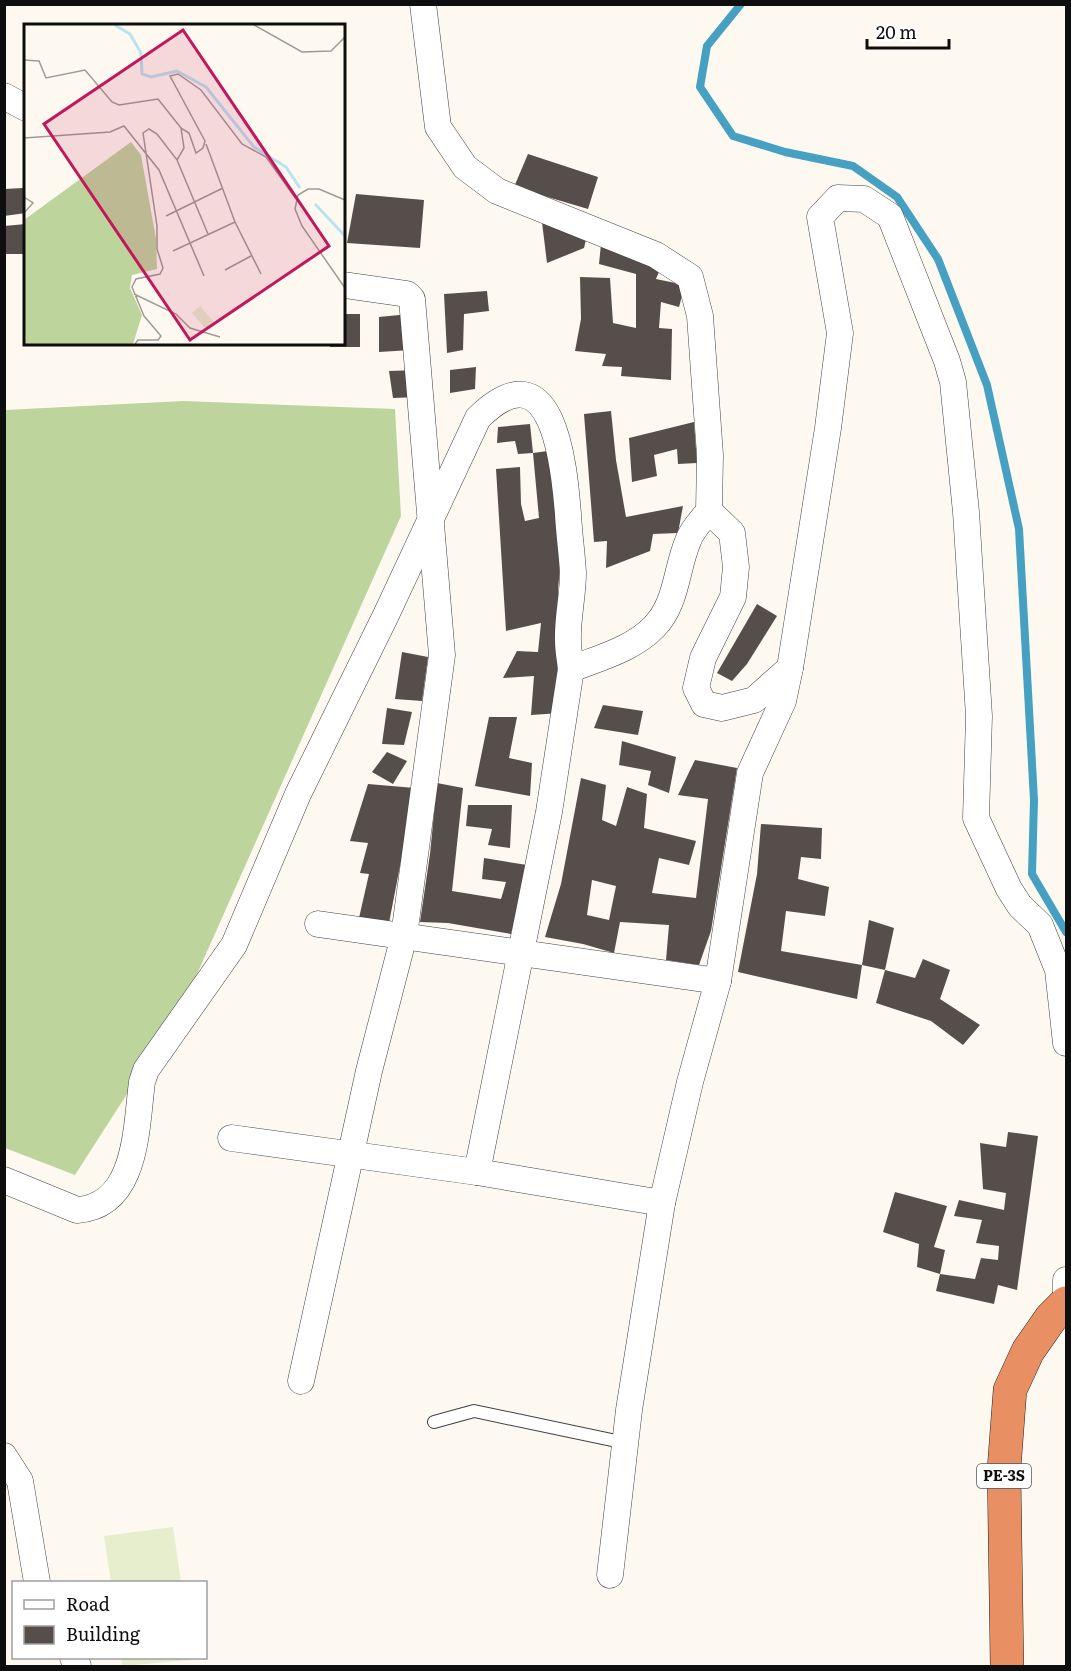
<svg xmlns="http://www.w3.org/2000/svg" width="1071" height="1671" viewBox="0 0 1071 1671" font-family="Literata,serif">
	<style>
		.forest { fill: #bdd59d }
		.pitch { fill: #e7eecd }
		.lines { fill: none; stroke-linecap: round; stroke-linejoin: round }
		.stream { stroke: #46a0c2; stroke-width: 8 }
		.building { fill: #564e4b; fill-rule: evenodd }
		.lane-casing { stroke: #414141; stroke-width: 14 }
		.street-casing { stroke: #414141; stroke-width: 27 }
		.highway-casing { stroke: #1f1f1f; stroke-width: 34 }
		.lane { stroke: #fff; stroke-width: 12 }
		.street { stroke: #fff; stroke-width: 26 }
		.highway { stroke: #e89064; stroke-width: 33 }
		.labels { text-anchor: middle; stroke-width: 6; stroke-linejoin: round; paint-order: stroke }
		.shield { fill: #fff; stroke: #565656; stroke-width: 1.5 }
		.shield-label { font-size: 15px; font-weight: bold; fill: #0e0e0e }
		.inset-river { fill: none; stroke: #b9e3f1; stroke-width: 3 }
		.inset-road { fill: none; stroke: #9e9b96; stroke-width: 1.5 }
		.view { fill: #c2185b; fill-opacity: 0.15; stroke: #c2185b; stroke-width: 3 }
		.inset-edge { fill: none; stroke: #0e0e0e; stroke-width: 3 }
	</style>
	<rect width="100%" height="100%" fill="#fef9f0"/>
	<path class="forest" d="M183,401L395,409L401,516L181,1010L75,1175L5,1148V410Z"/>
	<g class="pitch">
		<path d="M173,1527L181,1582H111L104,1536Z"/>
		<path d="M121,1658H191V1660L122,1666Z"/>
	</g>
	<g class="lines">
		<path class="stream" d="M741,4L707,46L700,87L733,136L785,152L853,166L897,197L938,259L987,385L1019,529L1034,800L1032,874L1066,932"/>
	</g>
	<g class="building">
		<path d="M528,154L598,177L588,209L514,187Z"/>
		<path d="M23,188L26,213L4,216V189Z"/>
		<path d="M356,194L424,200L420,248L347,243Z"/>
		<path d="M541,214L588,231L584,248L547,263Z"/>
		<path d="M26,224V254H4V226Z"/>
		<path d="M601,244L663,262L656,279L685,285L679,307L661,302L659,328L672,329L671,380L621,376L622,367L602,366L606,354L575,351L581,319L580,277L610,278L613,323L636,328V274L599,264Z"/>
		<path d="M487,291L489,311L464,314L463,350L447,353L444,294Z"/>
		<path d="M344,314H360V347H330V344H344Z"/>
		<path d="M409,314L411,350L379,352V317Z"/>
		<path d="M476,367L475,389L450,393V370Z"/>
		<path d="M418,370L419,397L393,398L389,371Z"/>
		<path d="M611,411L616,460L626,517L683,506L678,533L653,534L650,551L606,568L607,541L594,542L584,414Z"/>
		<path d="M694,422L697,463L678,464L677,449L654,455L657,476L632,482L629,438Z"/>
		<path d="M530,424L533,453L518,454L515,441L497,443L498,427Z"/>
		<path d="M555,450L562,546L558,590L561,713L531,715L534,676L503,678L517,651L538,652L541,623L506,631L496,469L520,467L521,504L525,521L539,518L533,453Z"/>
		<path d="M757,604L777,616L747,664L732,681L717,673Z"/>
		<path d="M402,652L428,657L422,701L395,699Z"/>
		<path d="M603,705L643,711L638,735L594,728Z"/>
		<path d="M387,708L412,712L404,745L382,744Z"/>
		<path d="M489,717H517L509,758L532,763L530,796L475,786Z"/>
		<path d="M622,741L676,757L669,793L648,785L651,771L619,765Z"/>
		<path d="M387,752L407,761L393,784L372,772Z"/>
		<path d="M695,760L737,768L711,931L699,965L666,960L669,925L620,922L614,953L583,944L545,937L561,884L581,778L606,785L602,820L616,826L627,787L647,794L644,828L696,841L689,865L659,858L652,893L696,898L708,799L678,795ZM592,880L616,886L609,920L587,915Z"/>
		<path d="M437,783L463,788L452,891L501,899L506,882L482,879L484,858L527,865L511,934L448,923L420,922L430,854Z"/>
		<path d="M368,784L415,788L389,923L359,918L369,874L360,873L368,843L350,841Z"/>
		<path d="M468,805H512L510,848L488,845L492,829L466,826Z"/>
		<path d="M761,824L822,828L821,859L801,857L798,879L829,887L825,916L786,911L781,951L862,965L869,920L894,928L885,970L915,978L923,959L950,970L940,999L980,1025L963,1045L931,1021L876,1003L885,970L862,965L857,999L738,972L757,874Z"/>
		<path d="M1008,1132L1038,1136L1017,1290L998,1285L994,1304L936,1291L940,1274L975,1279L981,1258L998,1260L999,1246L976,1243L982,1220L954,1216L959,1200L1004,1210L1006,1193L983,1189L980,1143L1006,1147Z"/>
		<path d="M895,1192L947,1206L934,1247L945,1250L940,1274L917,1267L919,1244L883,1232Z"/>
	</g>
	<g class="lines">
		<g class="lane-casing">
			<path id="lane" d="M434,1422L474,1411L626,1443"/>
		</g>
		<g class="street-casing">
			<g id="street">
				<path d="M423,4L438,127L465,167L497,191L656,255L690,277L700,316L710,455L709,511"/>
				<path d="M4,96L26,108"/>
				<path d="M318,924L718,981"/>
				<path d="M231,1138L477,1172L662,1203"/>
				<path d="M477,1172L549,812L571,669"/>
				<path d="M4,1180L77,1210C138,1206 136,1126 142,1082L146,1070L234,945L298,794L386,615L478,418C553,344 564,464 568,514C569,534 572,554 573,573C573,596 567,619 568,641C568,650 570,660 571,669C599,658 633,649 654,627C677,604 676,569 688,541C692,529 702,520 709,511L732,533L736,567L733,597L703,658L696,688L704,704L722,708L754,700L790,668L828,428L840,333L820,217L838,198L864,199L890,216L947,361L953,382L966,512L979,716L976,818L1009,889L1020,906L1040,925L1058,970L1066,1043"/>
				<path d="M1066,1303V1280"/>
				<path d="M301,1381L369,1071L404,936L442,655L412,299L407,294L344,285"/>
				<path d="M4,1456L20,1481L37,1582"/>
				<path d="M610,1575L629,1410L662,1203L690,1082L718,981L750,773L783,701L790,668"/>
				<path d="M73,1658L78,1666"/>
			</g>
		</g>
		<g class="highway-casing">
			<path id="highway" d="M1007,1666L1004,1469L1010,1390L1028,1351L1051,1318L1066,1303"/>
		</g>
		<use href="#lane" class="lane"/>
		<use href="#street" class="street"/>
		<use href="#highway" class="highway"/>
	</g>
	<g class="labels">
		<rect class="shield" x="977" y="1464" width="54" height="24" rx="4.5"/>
		<g class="shield-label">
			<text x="1004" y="1481">PE-3S</text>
		</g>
	</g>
	<g transform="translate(24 24)">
		<rect width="321" height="321" fill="#fef9f0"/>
		<path d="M107,118L117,131L132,215L133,245L108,251L106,264L118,291L109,320H0V196Z" fill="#bdd59d"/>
		<path d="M176,282L190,298L182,305L168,289Z" fill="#e7eecd"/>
		<path class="inset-river" d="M91,1L106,10L117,29L118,50L127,53L153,47L182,63L230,123L262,143L276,164M291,180L321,212"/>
		<path class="inset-road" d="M230,1L278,28L307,27L321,13M0,36L15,37L22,54L61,46L88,78L95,81L134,75L157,104M0,114L86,108L100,102L135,146L180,252M182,120L211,198L237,250M153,136L184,210M0,173L9,179L0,189M321,176L295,165H284L274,171L271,185L278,202L321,264M142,192L199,164M149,227L211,198M201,246L227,232M110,270L152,290L166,304L196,313M111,320L114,316H134L137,312L120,292L108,263L112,255L136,250L139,244L133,225V202L119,109L125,105L133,110L153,136L160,124L157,104L165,109L172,129L179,124L181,117L146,52L154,50L177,66L218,120L242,133L272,175"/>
		<path class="view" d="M159,6L305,222L166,316L20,100Z"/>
		<rect width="321" height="321" class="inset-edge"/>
	</g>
	<rect width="1071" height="1671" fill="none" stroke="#0e0e0e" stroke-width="12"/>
	<rect x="12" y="1581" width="195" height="78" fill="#ffffff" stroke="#9f9f9f" stroke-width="1.5"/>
	<rect x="24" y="1600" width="30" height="9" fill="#ffffff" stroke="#9f9f9f" stroke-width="1.5"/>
	<text x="66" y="1611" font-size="18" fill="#0e0e0e">Road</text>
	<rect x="24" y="1626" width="30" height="18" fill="#564e4b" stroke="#9f9f9f" stroke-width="1.5"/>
	<text x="66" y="1641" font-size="18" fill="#0e0e0e">Building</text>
	<path d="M867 39v9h82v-9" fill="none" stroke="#0e0e0e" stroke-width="3"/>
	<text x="876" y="39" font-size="18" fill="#0e0e0e" stroke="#ffffff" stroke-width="4.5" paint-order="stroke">20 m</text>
</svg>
